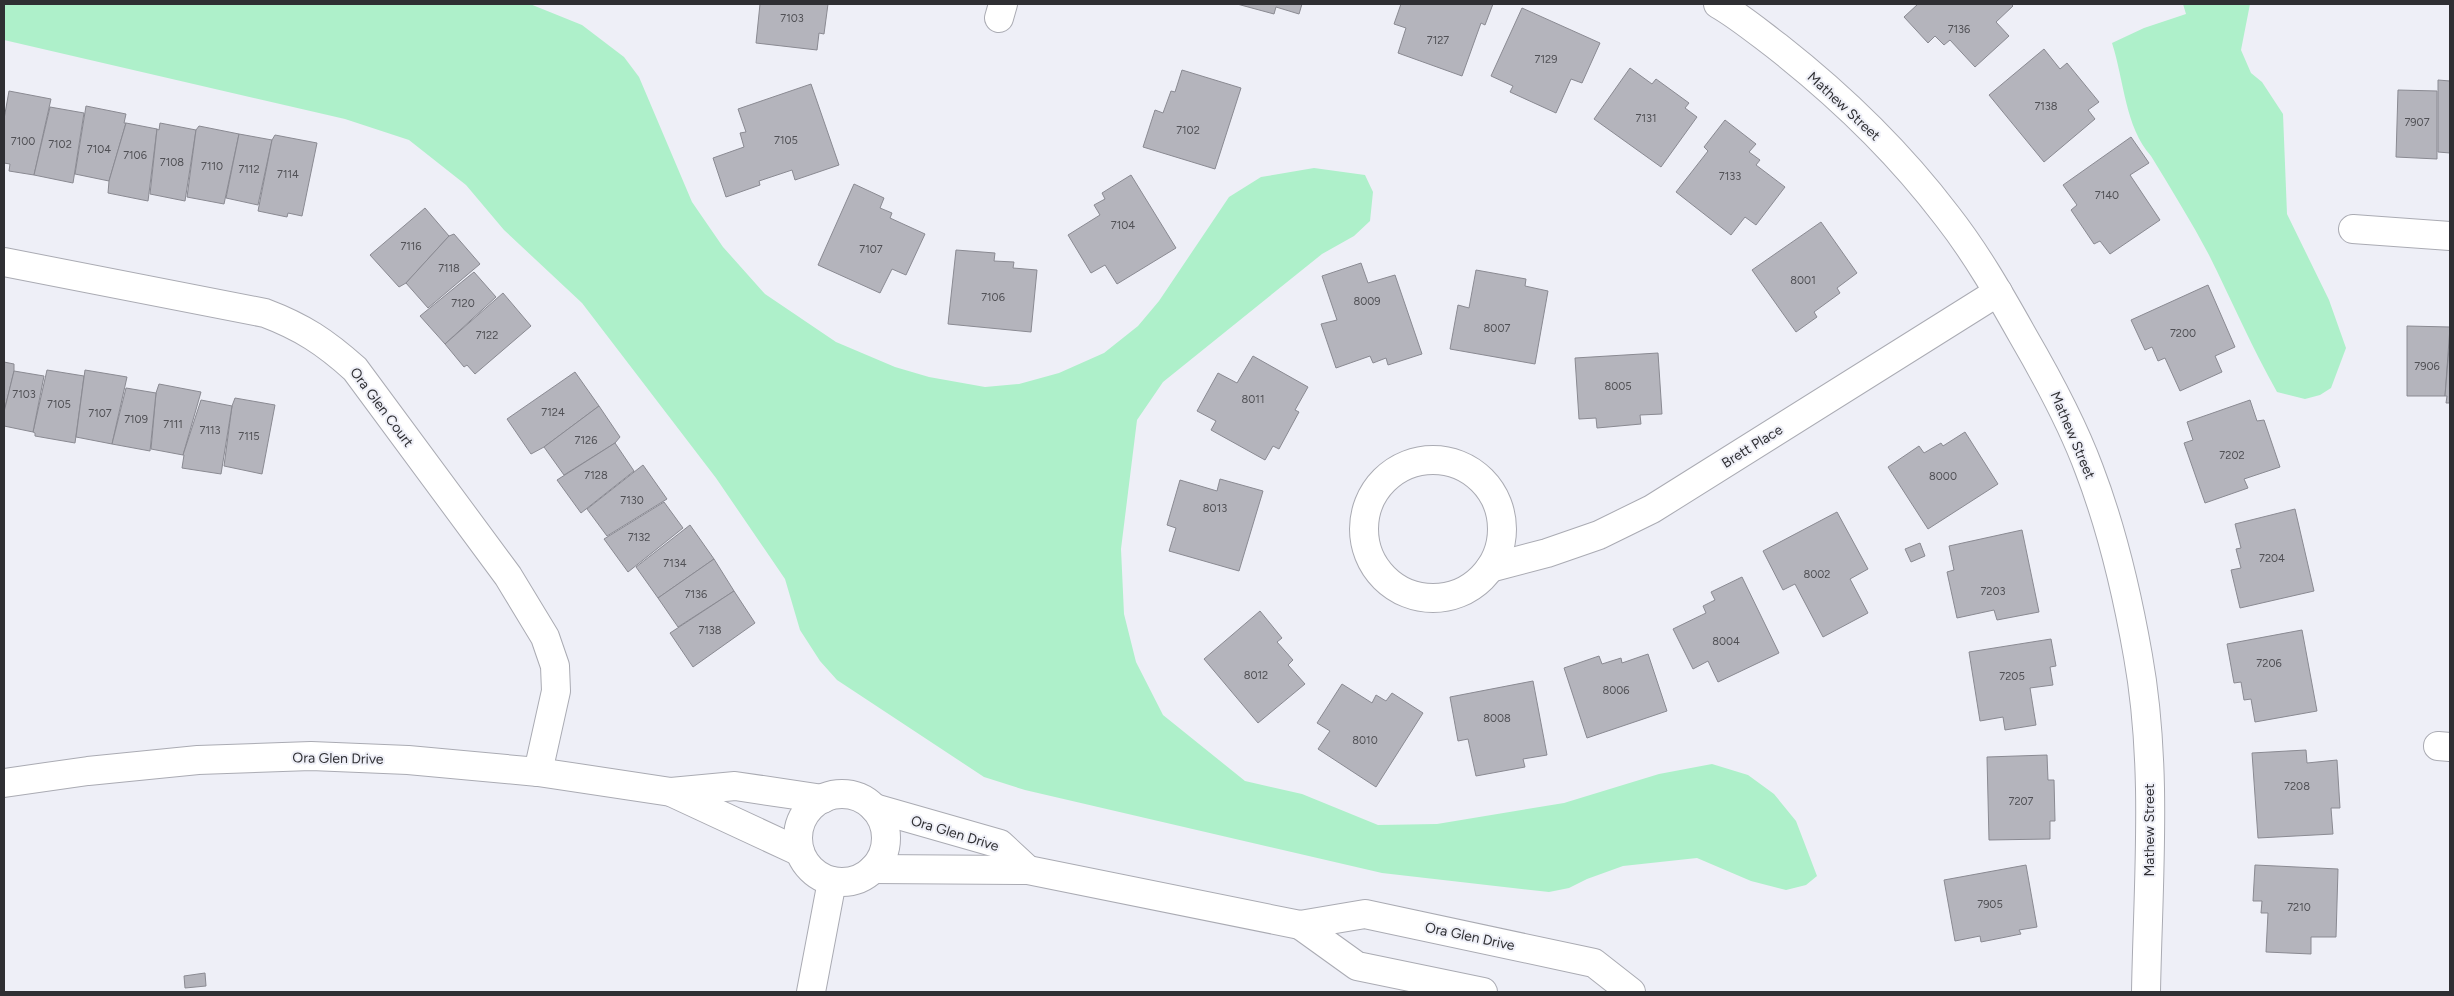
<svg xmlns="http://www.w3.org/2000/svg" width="2454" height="996" viewBox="0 0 2454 996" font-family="Figtree,sans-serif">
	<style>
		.green { fill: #aef0ca }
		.building { fill: #b4b4bc; stroke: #8a8a92 }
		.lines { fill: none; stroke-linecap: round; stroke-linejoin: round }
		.minor-casing { stroke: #aaabb3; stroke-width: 30 }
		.minor { stroke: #fff; stroke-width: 28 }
		.labels { text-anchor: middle; stroke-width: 4; stroke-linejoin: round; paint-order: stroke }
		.number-label { font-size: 11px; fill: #505055 }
		.street-label { font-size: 14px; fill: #2f2f33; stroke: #eeeff7 }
	</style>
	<rect width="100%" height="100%" fill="#eeeff7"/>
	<g class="green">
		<path d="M4,4H530L582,25L624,57L639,77L692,202L723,247L765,294L836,342L895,367L929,377L985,387L1019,384L1059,373L1104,353L1138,326L1159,301L1229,197L1261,177L1314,168L1365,175L1373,192L1370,221L1354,236L1322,254L1163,382L1137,420L1121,549L1124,614L1136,662L1163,715L1245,781L1302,794L1378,825L1437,824L1564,803L1659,774L1712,764L1748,775L1774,794L1796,821L1817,876L1806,885L1786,890L1751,881L1697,858L1623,866L1587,879L1569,888L1549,892L1382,873L1025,790L984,777L837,680L820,661L800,630L785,579L716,478L582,303L504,230L466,185L409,140L345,119L4,40Z"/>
		<path d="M2183,4H2250L2241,50L2251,73L2262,82L2283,114L2287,214L2329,300L2346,348L2331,388L2320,395L2305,399L2277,392C2252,348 2232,301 2209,255C2191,221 2171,189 2151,156C2125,127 2124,80 2112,43L2144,28L2186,14Z"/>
	</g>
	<g class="building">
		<path d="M760,4H828L824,34L819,33L817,50L756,43Z"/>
		<path d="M1237,4H1302L1299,14L1276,7L1274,14Z"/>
		<path d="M1401,4H1493L1485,25L1481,23L1462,76L1398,53L1406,28L1394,24Z"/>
		<path d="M1918,4H2011L2013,6L1996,22L2009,36L1975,67L1950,40L1944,45L1935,36L1928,43L1904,17Z"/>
		<path d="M1522,8L1600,43L1582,83L1571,79L1556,113L1510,92L1513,86L1491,76Z"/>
		<path d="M2044,49L2060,69L2067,63L2099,102L2088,110L2095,119L2044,162L1989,95Z"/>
		<path d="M1630,68L1652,84L1656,79L1689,103L1685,108L1697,117L1661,167L1594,119Z"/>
		<path d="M1182,70L1241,88L1215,169L1143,147L1155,110L1163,113L1171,91L1175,92Z"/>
		<path d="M2438,80L2450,81V153L2438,152Z"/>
		<path d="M811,84L839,165L795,180L792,170L759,181L760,185L726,197L713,158L744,147L740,133L746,132L738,109Z"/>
		<path d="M2398,90L2437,91V159L2396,157Z"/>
		<path d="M9,91L51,99L34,175L9,171L10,164L4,163V119Z"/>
		<path d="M86,106L126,114L124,123H126L109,181L75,174Z"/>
		<path d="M50,107L84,113L73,183L34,175Z"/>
		<path d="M1725,120L1756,144L1749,152L1760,160L1756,165L1785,187L1756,225L1745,217L1731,235L1676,192L1708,151L1704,147Z"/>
		<path d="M126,123L157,129L148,201L108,193L109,181Z"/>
		<path d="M160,123L196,130L185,201L150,194L157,129L159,130Z"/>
		<path d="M199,126L239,134L224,204L187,197L196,130Z"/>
		<path d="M239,134L272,140L258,205L226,198Z"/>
		<path d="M275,135L317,143L302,216L288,213L287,217L258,211L272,140Z"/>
		<path d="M2131,137L2149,163L2130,175L2160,220L2110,254L2100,241L2094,244L2071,210L2077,205L2063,185Z"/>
		<path d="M1131,175L1176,248L1117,284L1105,265L1091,273L1068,235L1100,215L1094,205L1105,199L1102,193Z"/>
		<path d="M854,184L884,198L880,208L892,213L890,218L925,234L906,275L892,269L880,293L818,265Z"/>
		<path d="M425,208L449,236L406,283L399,287L370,255Z"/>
		<path d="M1821,222L1857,273L1837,288L1840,293L1814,312L1817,317L1796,332L1752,270Z"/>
		<path d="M454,234L480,264L428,308L406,283L449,236Z"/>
		<path d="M956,250L995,253L994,261L1014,262L1013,268L1037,270L1031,332L948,324Z"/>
		<path d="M1361,263L1368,283L1395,275L1422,354L1388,365L1386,358L1373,363L1370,356L1336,368L1321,324L1337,320L1322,276Z"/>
		<path d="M1476,270L1526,279L1525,286L1548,291L1535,364L1450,349L1458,305L1469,308Z"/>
		<path d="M474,272L496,297L445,344L420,316Z"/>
		<path d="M2208,285L2235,347L2215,356L2222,372L2180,391L2165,358L2158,361L2152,347L2145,350L2131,320Z"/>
		<path d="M503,293L531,326L475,374L467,365L464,367L445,344Z"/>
		<path d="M2407,326L2450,327L2445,396H2407Z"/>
		<path d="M2450,336V403H2446L2447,396H2445Z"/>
		<path d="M1658,353L1662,414L1640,415L1641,424L1597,428L1596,418L1579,419L1575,358Z"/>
		<path d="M1253,356L1308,387L1295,410L1299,412L1279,449L1273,446L1265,460L1211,430L1216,421L1197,411L1218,373L1237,383Z"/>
		<path d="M4,362L14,364V371L4,412Z"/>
		<path d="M47,370L84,376L75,443L35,436V433L33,432Z"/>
		<path d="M85,370L127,377L112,444L76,437Z"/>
		<path d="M14,371L44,376L33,432L4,426V412Z"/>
		<path d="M575,372L599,406L544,447L531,454L507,419Z"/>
		<path d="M159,384L201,392L183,455L151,449L156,393Z"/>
		<path d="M126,388L156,393L150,451L112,444Z"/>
		<path d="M235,398L275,405L262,474L224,466L232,406Z"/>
		<path d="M201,400L232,406L221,474L182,468L184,455H183Z"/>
		<path d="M2250,400L2257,421L2264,420L2280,467L2244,479L2248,488L2205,503L2184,443L2193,440L2187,422Z"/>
		<path d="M599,406L620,437L615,443L564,475L544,447Z"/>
		<path d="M1965,432L1998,484L1928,529L1888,467L1919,446L1924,453L1941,443L1943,446Z"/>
		<path d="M615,443L634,471L581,513L557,480Z"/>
		<path d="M643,465L667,499L607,536L587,509Z"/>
		<path d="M1220,479L1263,491L1239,571L1169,551L1176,528L1167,525L1180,480L1217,491Z"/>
		<path d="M664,502L683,528L628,572L604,539Z"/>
		<path d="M2295,509L2314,591L2240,608L2231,570L2241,568L2236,549L2241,548L2235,524Z"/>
		<path d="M1837,512L1868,569L1850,579L1868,613L1823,637L1795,584L1783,590L1763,551Z"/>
		<path d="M690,525L714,559L658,598L636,567Z"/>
		<path d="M2022,530L2039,612L1997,620L1994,610L1957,618L1947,572L1954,570L1949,546Z"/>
		<path d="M1920,543L1925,556L1911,562L1905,549Z"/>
		<path d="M714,559L734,591L678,627L658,598Z"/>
		<path d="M1742,577L1779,653L1718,682L1708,661L1693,669L1673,629L1706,613L1703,606L1715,600L1711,592Z"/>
		<path d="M734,591L755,623L693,667L670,633Z"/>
		<path d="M1260,611L1282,638L1277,642L1293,660L1288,665L1305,684L1258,723L1204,659Z"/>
		<path d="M2302,630L2317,711L2255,722L2251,699L2244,700L2241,682L2234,683L2227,644Z"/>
		<path d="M2051,639L2056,666L2050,667L2053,685L2030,688L2036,725L2005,730L2003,717L1980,721L1969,652Z"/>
		<path d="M1648,654L1667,711L1587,738L1564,668L1599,656L1602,664L1621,658L1622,663Z"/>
		<path d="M1533,681L1547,755L1523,759L1525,767L1476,776L1468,739L1458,741L1450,697Z"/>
		<path d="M1342,684L1372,703L1376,695L1386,701L1392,693L1423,713L1376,787L1318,749L1330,731L1317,723Z"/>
		<path d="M2306,750L2307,763L2337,760L2340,808H2331L2333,834L2258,838L2252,753Z"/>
		<path d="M2047,755L2048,780H2054L2055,821H2050V839L1989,840L1987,757Z"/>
		<path d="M2026,865L2037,927L2019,930L2021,934L1981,942L1980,936L1955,941L1944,880Z"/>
		<path d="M2255,865L2338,869L2336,937H2311V954L2266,952L2268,913H2261L2262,901H2253Z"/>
		<path d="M205,973L206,986L185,988L184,976Z"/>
	</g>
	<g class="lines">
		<g class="minor-casing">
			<g id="minor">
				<path d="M1718,4C1739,16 1758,32 1778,47C1839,95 1900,154 1947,216C1976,253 2000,295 2023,336C2048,379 2072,423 2089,469C2112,529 2127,593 2138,656C2158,767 2148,881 2146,992"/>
				<path d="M999,18L1003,4"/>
				<path d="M2353,229L2450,236"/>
				<path d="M4,262L265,313C302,327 325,342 355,369L508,576L545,637L555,666L556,691L538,772"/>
				<circle cx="1433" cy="529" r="69"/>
				<path d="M1490,568L1547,553L1599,535L1652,509L1998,292"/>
				<path d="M2438,746L2450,747"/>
				<path d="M4,783L88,771L198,760L311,756L408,760L538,772L671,792L735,786L823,799"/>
				<path d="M673,793L800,852"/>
				<circle cx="842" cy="838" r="44"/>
				<path d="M874,808L1000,844L1028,870"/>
				<path d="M873,869L1028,870L1300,925L1365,914L1594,963L1631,992"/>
				<path d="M1300,925L1357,966L1483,992"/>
				<path d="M811,992L832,881"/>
			</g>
		</g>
		<use href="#minor" class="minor"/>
	</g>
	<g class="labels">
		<g class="number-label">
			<text x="792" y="22">7103</text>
			<text x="1959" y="33">7136</text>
			<text x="1438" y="44">7127</text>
			<text x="1546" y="63">7129</text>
			<text x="2046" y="110">7138</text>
			<text x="1646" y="122">7131</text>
			<text x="2417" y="126">7907</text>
			<text x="1188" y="134">7102</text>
			<text x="786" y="144">7105</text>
			<text x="23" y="145">7100</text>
			<text x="60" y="148">7102</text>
			<text x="99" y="153">7104</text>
			<text x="135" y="159">7106</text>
			<text x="172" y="166">7108</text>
			<text x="212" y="170">7110</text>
			<text x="249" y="173">7112</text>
			<text x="288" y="178">7114</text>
			<text x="1730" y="180">7133</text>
			<text x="2107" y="199">7140</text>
			<text x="1123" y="229">7104</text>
			<text x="411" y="250">7116</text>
			<text x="871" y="253">7107</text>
			<text x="449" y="272">7118</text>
			<text x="1803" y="284">8001</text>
			<text x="993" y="301">7106</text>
			<text x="1367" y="305">8009</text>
			<text x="463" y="307">7120</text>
			<text x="1497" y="332">8007</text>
			<text x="2183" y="337">7200</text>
			<text x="487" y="339">7122</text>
			<text x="2427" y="370">7906</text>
			<text x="1618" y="390">8005</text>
			<text x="24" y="398">7103</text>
			<text x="1253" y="403">8011</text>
			<text x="59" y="408">7105</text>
			<text x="553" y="416">7124</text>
			<text x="100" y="417">7107</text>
			<text x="136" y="423">7109</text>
			<text x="173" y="428">7111</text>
			<text x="210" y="434">7113</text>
			<text x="249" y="440">7115</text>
			<text x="586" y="444">7126</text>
			<text x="2232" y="459">7202</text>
			<text x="596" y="479">7128</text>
			<text x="1943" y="480">8000</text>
			<text x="632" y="504">7130</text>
			<text x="1215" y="512">8013</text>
			<text x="639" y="541">7132</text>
			<text x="2272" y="562">7204</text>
			<text x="675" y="567">7134</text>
			<text x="1817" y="578">8002</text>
			<text x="1993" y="595">7203</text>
			<text x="696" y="598">7136</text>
			<text x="710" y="634">7138</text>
			<text x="1726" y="645">8004</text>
			<text x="2269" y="667">7206</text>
			<text x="1256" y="679">8012</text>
			<text x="2012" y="680">7205</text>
			<text x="1616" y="694">8006</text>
			<text x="1497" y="722">8008</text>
			<text x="1365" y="744">8010</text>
			<text x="2297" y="790">7208</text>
			<text x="2021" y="805">7207</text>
			<text x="1990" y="908">7905</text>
			<text x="2299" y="911">7210</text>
		</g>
		<g class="street-label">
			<text transform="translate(1844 106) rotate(43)" y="5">Mathew Street</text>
			<text transform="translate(382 407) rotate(53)" y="5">Ora Glen Court</text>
			<text transform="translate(2073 435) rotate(67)" y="5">Mathew Street</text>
			<text transform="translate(1752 446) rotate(-32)" y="5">Brett Place</text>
			<text transform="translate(338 758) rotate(1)" y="5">Ora Glen Drive</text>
			<text transform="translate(2149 830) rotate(-90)" y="5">Mathew Street</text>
			<text transform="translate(955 833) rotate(17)" y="5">Ora Glen Drive</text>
			<text transform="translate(1470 936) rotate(12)" y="5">Ora Glen Drive</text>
		</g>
	</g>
	<rect width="2454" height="996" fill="none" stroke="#2f2f33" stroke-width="10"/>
</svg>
